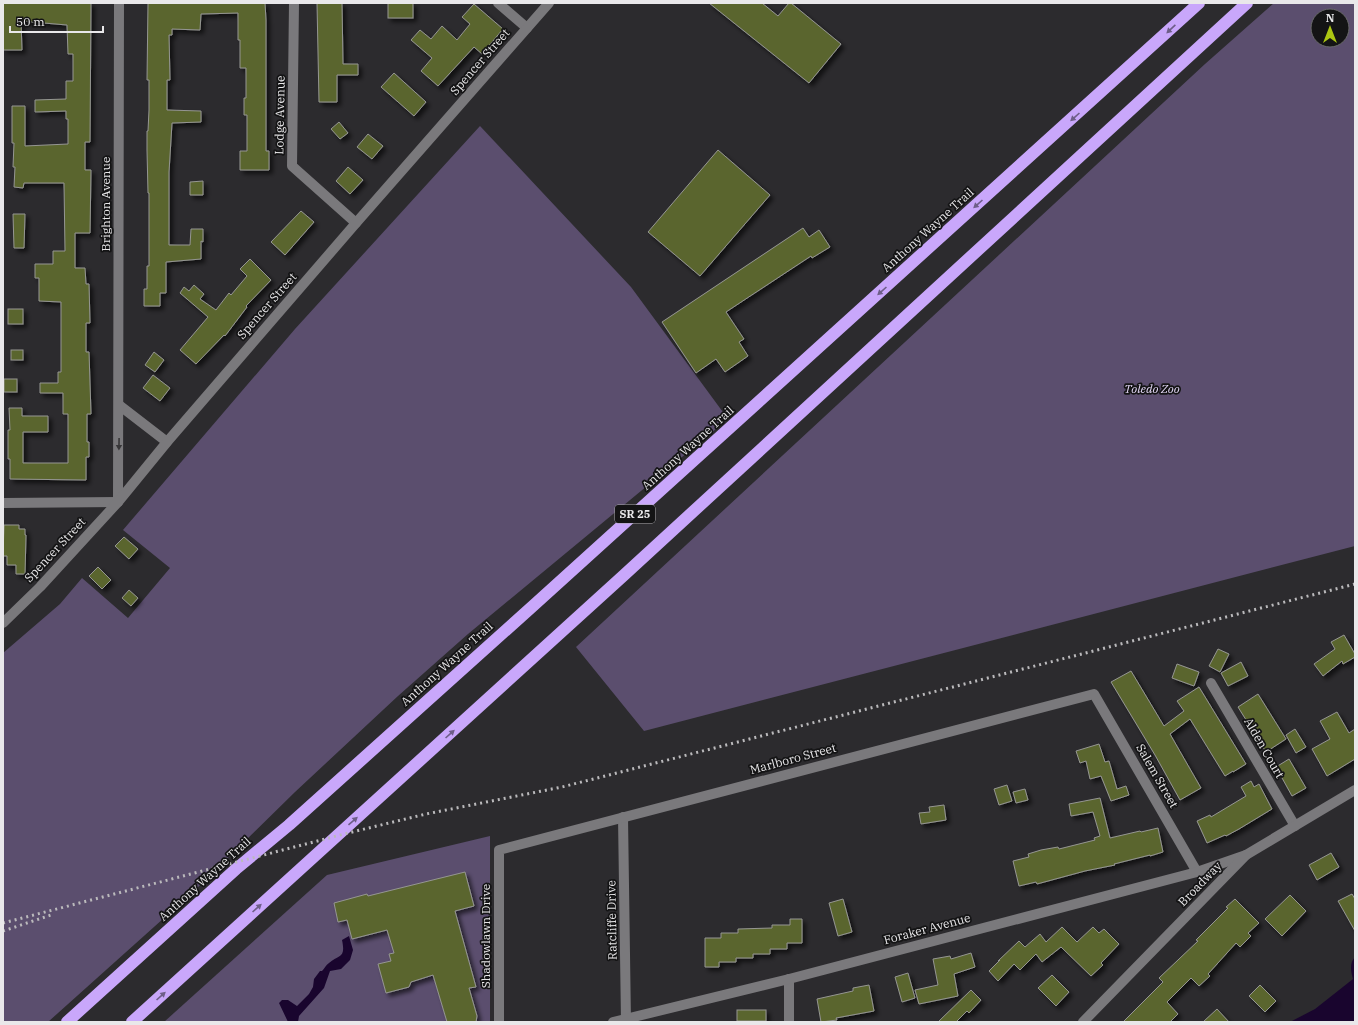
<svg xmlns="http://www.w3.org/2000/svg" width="1358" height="1025" viewBox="0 0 1358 1025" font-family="'IBM Plex Serif',serif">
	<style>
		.green { fill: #5b4e6e; fill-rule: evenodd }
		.water { fill: #19052e }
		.building { fill: #5a652f; stroke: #959692; filter: url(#shadow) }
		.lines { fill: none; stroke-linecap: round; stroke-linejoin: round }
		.minor { stroke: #7a797c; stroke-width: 10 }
		.highway { stroke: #c9a7fb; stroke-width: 12 }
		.rail { stroke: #bbbabc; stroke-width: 3; stroke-dasharray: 2 4; stroke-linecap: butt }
		.oneway { fill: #6e5e88 }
		.oneway2 { fill: #383739 }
		.labels { text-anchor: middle; stroke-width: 3.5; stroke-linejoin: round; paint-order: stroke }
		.shield { fill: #141415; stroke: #a9a8aa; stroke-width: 1 }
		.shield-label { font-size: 11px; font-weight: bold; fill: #e9e8ea }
		.street-label { font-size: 12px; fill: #e9e8ea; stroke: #141415 }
		.park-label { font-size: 12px; font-style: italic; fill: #e5d9f8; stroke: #141415 }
	</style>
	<defs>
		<filter id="shadow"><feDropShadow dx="3.5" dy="3.5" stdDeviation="2" flood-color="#0009"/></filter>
	</defs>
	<rect width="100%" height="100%" fill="#2c2b2e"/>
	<g class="green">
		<path d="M1274,3H1355V546L644,731L576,647L1205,64ZM1318,16H1342V40H1318Z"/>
		<path d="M480,126L631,287L728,419L468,634L398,696L295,792L193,892L48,1022H3V653L60,604L82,578L128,618L170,568L123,530L295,329Z"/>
		<path d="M490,836V1022H164L327,875Z"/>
	</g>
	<g class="water">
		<path d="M349,936L353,950L350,960L341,969L330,971L324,988L299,1016L298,1022H288L279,1003L282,1000H288L297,1006L309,994L313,987L314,979L320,971H322C324,969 326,965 329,963C339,954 346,959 342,940Z"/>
		<path d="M1355,957V1022H1290L1315,1009L1353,979C1351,972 1349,963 1355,957Z"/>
	</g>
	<g class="building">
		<path d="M3,3H91L90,142H85V170H91L90,233H75V268H85L86,284H89L90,323H86V352H89L91,414H87V442H89V457H86V480L10,479V459H8V430H10L9,408H22V416H48V432H23V463H68V414H63V393H40V383H58V372H61V302L39,301V278H35V264H53V251H65L64,183H24L23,188L14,187L15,167H13L14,143H12V106H25V146L68,144V119H66V111L35,112V100L66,99V81H73V54H68L67,25L21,21L22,50H3Z"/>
		<path d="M148,3H265L266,20V151H269V170H240V151H247V115H244V98H246V68H240V40H238V13L201,14L200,30L172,29V35H169L170,80H167V110L201,111V122L172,123L169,172V245H190L191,229H203V242L201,241V259L166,262V293H160V306H144V289H147V266H149V193H148L147,150V131H148L149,110V80H147Z"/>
		<path d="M317,3H342L343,64H358V75H337V102H319Z"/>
		<rect x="388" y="3" width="25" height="15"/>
		<path d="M709,3H762L778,16L789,3H791L841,44L809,83Z"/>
		<path d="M474,4L503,29L482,54L474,47L438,86L421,71L432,58L411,40L420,30L431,39L442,26L457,40L470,24L462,17Z"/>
		<path d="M394,73L426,102L414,116L381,87Z"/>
		<path d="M339,122L348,133L340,139L331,129Z"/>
		<path d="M368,134L383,146L372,159L357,147Z"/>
		<path d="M718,150L770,195L700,276L648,232Z"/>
		<path d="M348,167L363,180L350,194L336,181Z"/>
		<path d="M203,181V195H190V182Z"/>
		<path d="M301,211L314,222L285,255L271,242Z"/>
		<path d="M13,214H25L24,248H14Z"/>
		<path d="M803,228L809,237L819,230L830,247L812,258L811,256L726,312L744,339L739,342L748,356L725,372L716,359L696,373L662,322Z"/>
		<path d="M250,259L271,280L246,306L247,307L225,336L224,335L196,364L180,350L208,317L180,293L184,287L189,291L194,285L204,294L200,299L216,310L229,293L231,295L247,276L240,269Z"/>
		<rect x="8" y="309" width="15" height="15"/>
		<rect x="11" y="350" width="12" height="10"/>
		<path d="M154,352L164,360L155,372L145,365Z"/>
		<path d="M153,375L170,388L160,401L143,388Z"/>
		<rect x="4" y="379" width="13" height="13"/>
		<path d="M4,525H19V529H25V535H26L25,574H16V565H7V556H3Z"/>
		<path d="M124,537L138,549L129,559L115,546Z"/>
		<path d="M98,567L111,580L102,589L89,576Z"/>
		<path d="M129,590L138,598L131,606L122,598Z"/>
		<path d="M1344,635L1355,654V657L1343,664L1342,661L1323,676L1314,664L1335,649L1331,642Z"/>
		<path d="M1218,649L1229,654L1220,672L1209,666Z"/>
		<path d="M1241,662L1248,676L1228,686L1221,673Z"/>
		<path d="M1177,664L1199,672L1194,686L1172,678Z"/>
		<path d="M1131,671L1164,726L1184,711L1177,701L1199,687L1246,764L1233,772V771L1225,776L1190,719L1170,734L1201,788L1180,800L1155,755L1111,682Z"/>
		<path d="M1258,694L1286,739L1266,752L1238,707Z"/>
		<path d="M1337,712L1349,733L1355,729V759L1327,776L1312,749L1330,739L1320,721Z"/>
		<path d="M1295,729L1306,747L1296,753L1286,735Z"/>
		<path d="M1099,744L1105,762L1109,761L1117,789L1126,786L1129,795L1111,801L1101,776L1090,779L1086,761L1080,763L1076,751Z"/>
		<path d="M1289,759L1306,788L1292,796L1276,767Z"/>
		<path d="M1251,781L1254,787L1259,784L1272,809L1239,829L1226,836L1225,835L1207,843L1197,821L1210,815L1211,817L1246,796L1241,787Z"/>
		<path d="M1007,785L1012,801L999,805L994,789Z"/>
		<path d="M1025,789L1028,800L1016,803L1013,792Z"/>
		<path d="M1100,798L1110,838L1140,831L1141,832L1158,828L1163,852L1150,856V855L1114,864L1115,865L1085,871L1037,884L1036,882L1019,886L1013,861L1029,857L1028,854L1041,850L1058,847L1059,849L1095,840L1094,838L1100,836L1093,812L1071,816L1069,804Z"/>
		<path d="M944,805L946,820L921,824L919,813L930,812L929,807Z"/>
		<path d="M1331,853L1339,867L1317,880L1309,865Z"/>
		<path d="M465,872L474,906L455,911L476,987L469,988L477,1016L476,1022H447L433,975L411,982L409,987L386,993L378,964L391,961L389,954L394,953L387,930L352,939L347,920L338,922L334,903L367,894L368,896Z"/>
		<path d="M1352,894L1355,899V931L1338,901Z"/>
		<path d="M1290,895L1306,911L1282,936L1265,919Z"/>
		<path d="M843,899L852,932L838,936L829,903Z"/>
		<path d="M1235,899L1259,923L1248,933L1251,936L1240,947L1236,943L1208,974L1210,976L1199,986L1191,978L1167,1002L1178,1014L1170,1022H1123L1163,982L1159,978L1198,941L1196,940L1228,908L1226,907Z"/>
		<path d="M790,919H802V943H787V949H770V954H753V958H736V962H719V967H705V938H721V933H738V929L772,928V925H790Z"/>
		<path d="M1062,927L1077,942L1093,927L1099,933L1104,929L1119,944L1101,963L1103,965L1091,976L1061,947L1042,962L1036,954L1020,970L1014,964L998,981L989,971L1000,960L998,961L1019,941L1025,947L1040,934L1046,942Z"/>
		<path d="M971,953L975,967L954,974L958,996L919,1004L915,990L938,985L933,959L950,956L951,959Z"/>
		<path d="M908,973L915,998L902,1002L895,977Z"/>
		<path d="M1052,975L1069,992L1056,1006L1038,988Z"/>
		<path d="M869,985L874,1011L836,1018L837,1020L821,1022L817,999L853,991V988Z"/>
		<path d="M1260,985L1276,1001L1265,1012L1249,996Z"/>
		<path d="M971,990L981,1000L969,1013L967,1011L956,1022H938Z"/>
		<path d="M1217,1009L1229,1022H1203Z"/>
		<rect x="737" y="1010" width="29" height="11"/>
	</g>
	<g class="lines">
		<g class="minor">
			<path d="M294,3L292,166L356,223"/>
			<path d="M498,3L527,28"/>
			<path d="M119,405L167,442"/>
			<path d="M118,502L119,3"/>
			<path d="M3,503L118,502"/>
			<path d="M3,623L40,587L118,502L167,442L356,223L549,3"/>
			<path d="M1211,683L1295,826"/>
			<path d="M623,817L626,1022"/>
			<path d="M789,979V1022"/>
			<path d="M499,1022V850L1094,694L1197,872"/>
			<path d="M613,1022L789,979L1197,872L1246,855"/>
			<path d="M1083,1022L1246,855L1355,790"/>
		</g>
		<g class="highway">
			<path d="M67,1022L236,869L289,825L534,605L1199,3"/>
			<path d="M132,1022L623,576L1247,3"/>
		</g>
		<g class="rail">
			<path d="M3,923L348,833L426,814L562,787L1355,584"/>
			<path d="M3,931L54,914"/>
		</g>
	</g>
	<defs><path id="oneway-solid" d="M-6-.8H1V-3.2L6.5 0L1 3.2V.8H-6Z"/></defs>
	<g class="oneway">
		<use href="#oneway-solid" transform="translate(1171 29) rotate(137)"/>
		<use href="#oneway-solid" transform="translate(1075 117) rotate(138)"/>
		<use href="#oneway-solid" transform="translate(978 204) rotate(138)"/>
		<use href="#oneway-solid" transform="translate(882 291) rotate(138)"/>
		<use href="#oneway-solid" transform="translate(450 734) rotate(-42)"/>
		<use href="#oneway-solid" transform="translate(353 821) rotate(-41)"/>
		<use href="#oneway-solid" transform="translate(257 908) rotate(-42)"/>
		<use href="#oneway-solid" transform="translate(161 996) rotate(-42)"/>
	</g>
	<use class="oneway2" href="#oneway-solid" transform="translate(119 444) rotate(91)"/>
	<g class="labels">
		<rect class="shield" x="615" y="505" width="40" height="18" rx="3"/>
		<g class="shield-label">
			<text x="635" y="518">SR 25</text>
		</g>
		<g class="street-label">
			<text transform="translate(480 62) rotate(-49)" y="4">Spencer Street</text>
			<text transform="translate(280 115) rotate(-89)" y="4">Lodge Avenue</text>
			<text transform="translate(106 204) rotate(-90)" y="4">Brighton Avenue</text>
			<text transform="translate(928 230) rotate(-42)" y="4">Anthony Wayne Trail</text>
			<text transform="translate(267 306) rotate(-49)" y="4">Spencer Street</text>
			<text transform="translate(688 448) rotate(-42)" y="4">Anthony Wayne Trail</text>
			<text transform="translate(55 550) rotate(-47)" y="4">Spencer Street</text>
			<text transform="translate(447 664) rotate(-42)" y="4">Anthony Wayne Trail</text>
			<text transform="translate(1264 748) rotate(60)" y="4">Alden Court</text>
			<text transform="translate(793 759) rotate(-15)" y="4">Marlboro Street</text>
			<text transform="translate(1157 776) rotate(60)" y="4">Salem Street</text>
			<text transform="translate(205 879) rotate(-42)" y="4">Anthony Wayne Trail</text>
			<text transform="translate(1200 884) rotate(-46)" y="4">Broadway</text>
			<text transform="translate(612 920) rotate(-91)" y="4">Ratcliffe Drive</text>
			<text transform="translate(927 929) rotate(-15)" y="4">Foraker Avenue</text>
			<text transform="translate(486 936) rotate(-90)" y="4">Shadowlawn Drive</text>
		</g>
		<g class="park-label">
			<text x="1152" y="393">Toledo Zoo</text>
		</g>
	</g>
	<rect width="1358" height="1025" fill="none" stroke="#e9e8ea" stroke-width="8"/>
	<g transform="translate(1330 28)"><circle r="19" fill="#141415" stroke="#69696a"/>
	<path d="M0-3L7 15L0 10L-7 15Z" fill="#acc612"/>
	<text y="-6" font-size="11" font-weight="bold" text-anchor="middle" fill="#e9e8ea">N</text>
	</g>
	<path d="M10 26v6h93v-6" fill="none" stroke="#e9e8ea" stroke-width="2"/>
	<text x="16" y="26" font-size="12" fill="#e9e8ea" stroke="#141415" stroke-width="3" paint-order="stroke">50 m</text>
</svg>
